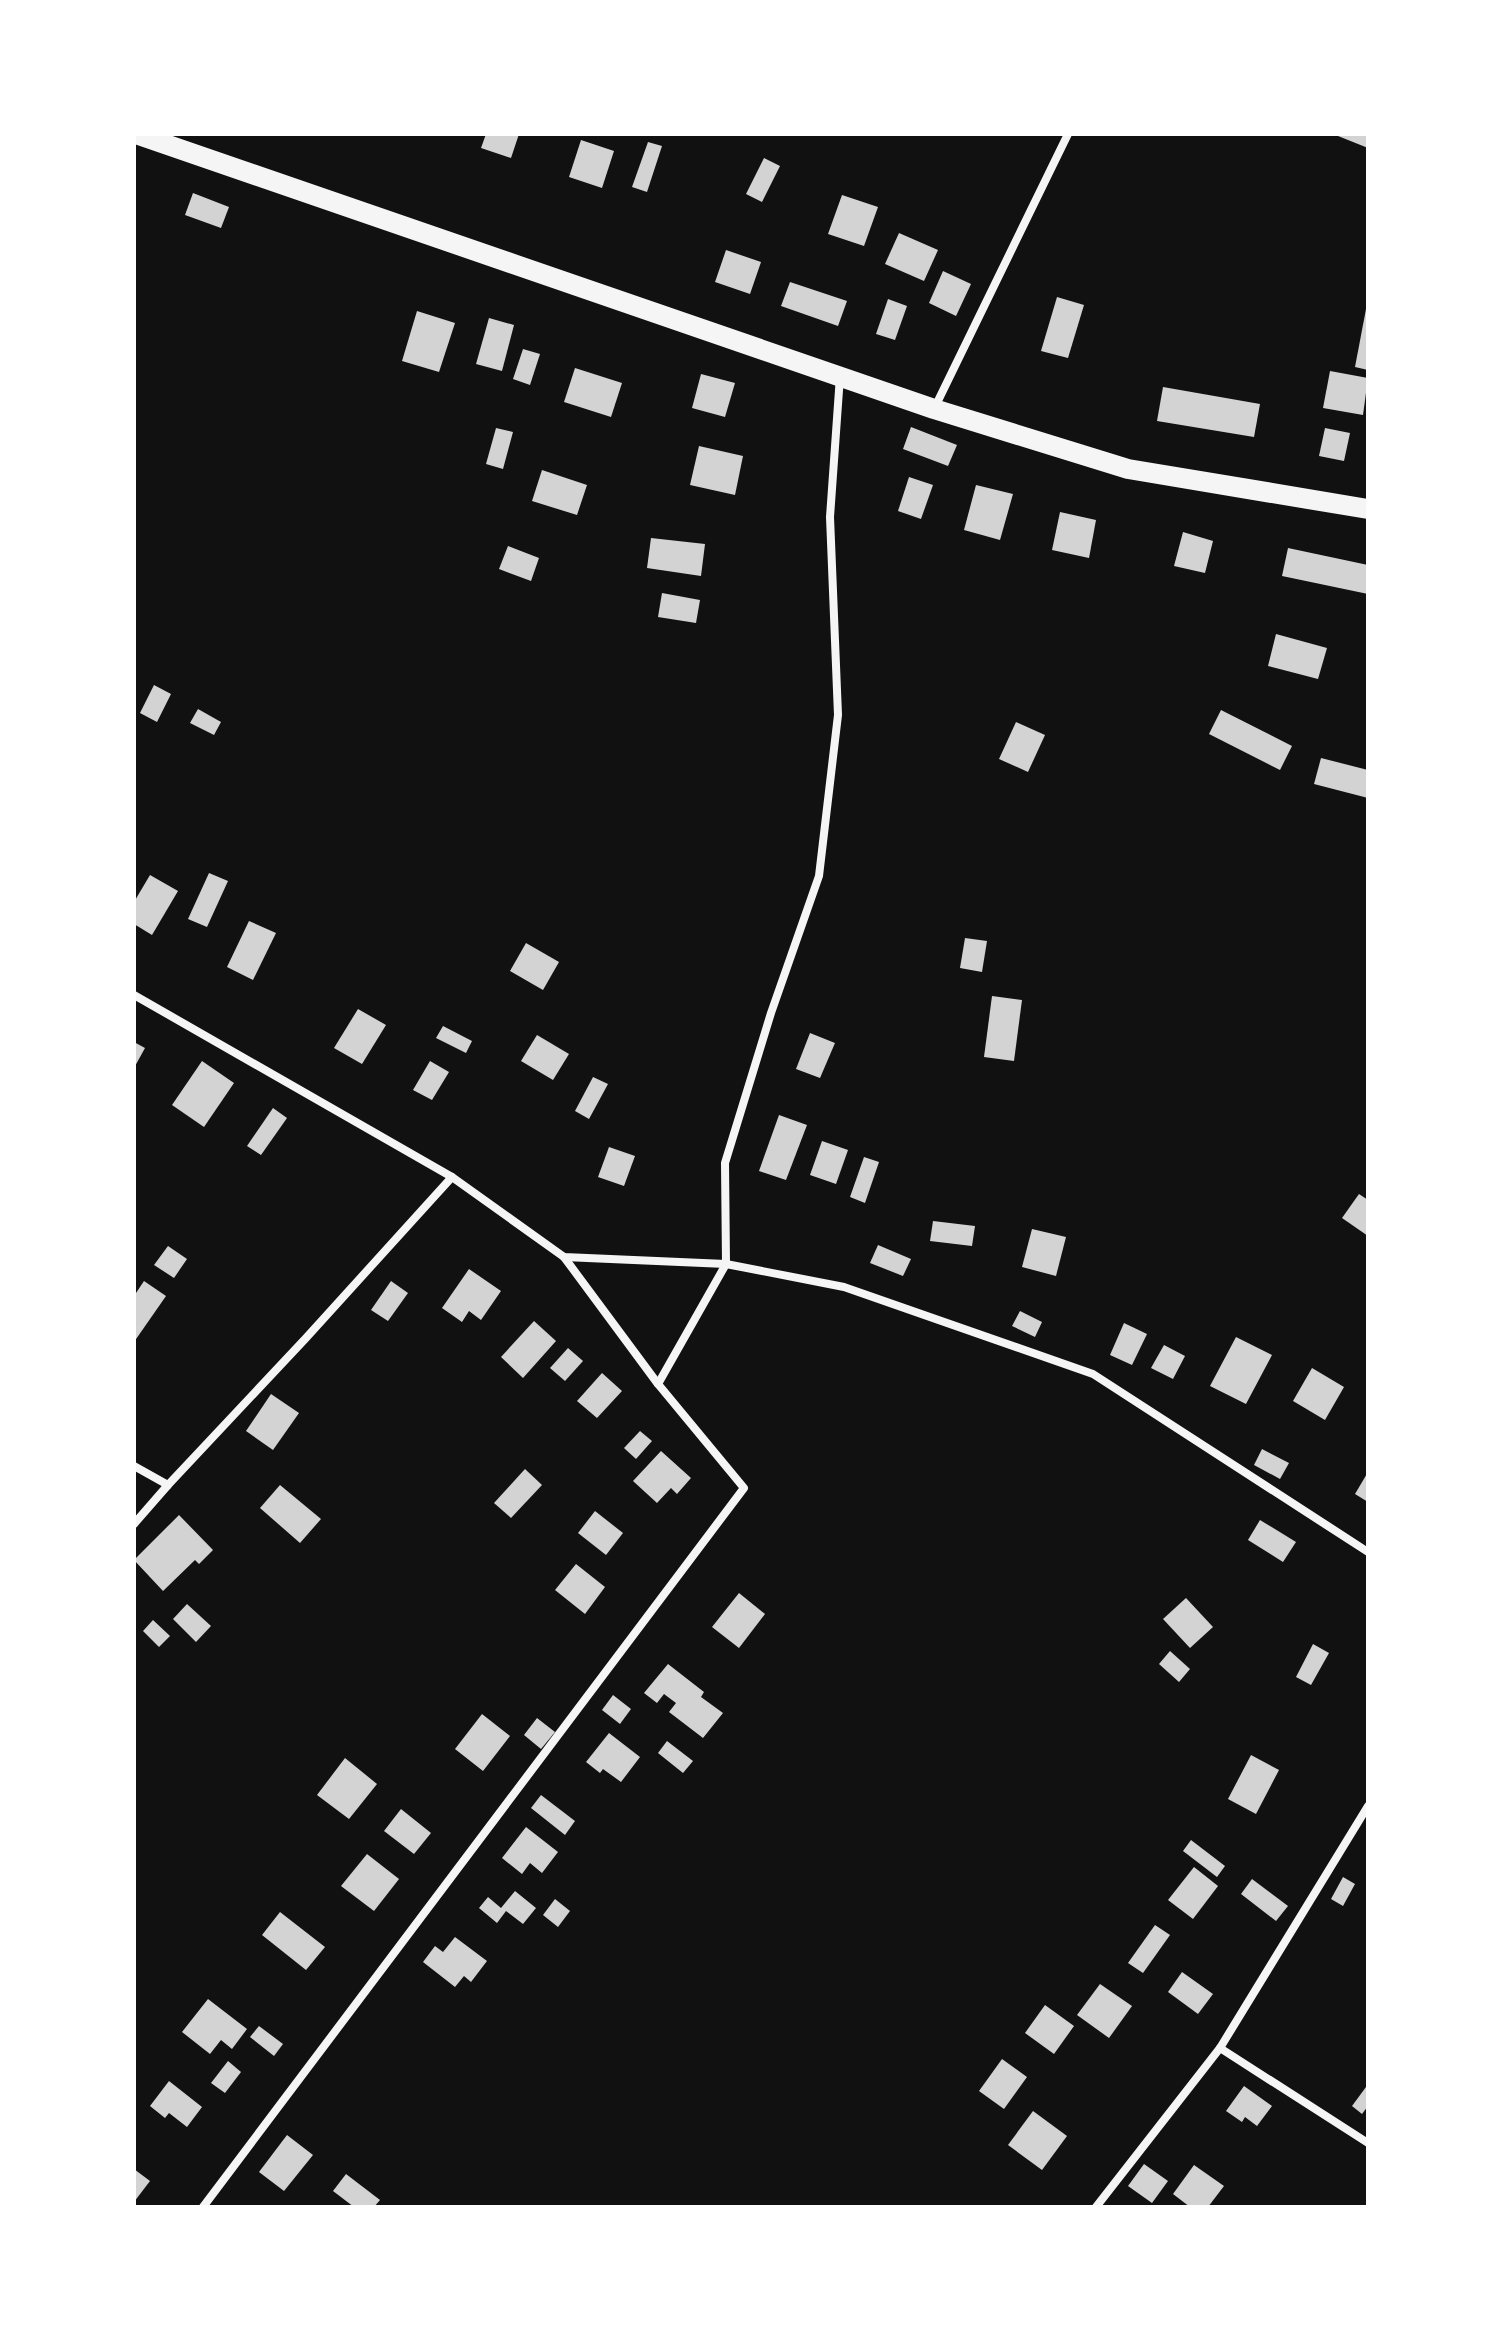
<svg xmlns="http://www.w3.org/2000/svg" width="1502" height="2341" viewBox="0 0 1502 2341" font-family="Arial,sans-serif">
	<style>
		.building { fill: #d3d3d3 }
		.lines { fill: none; stroke-linecap: round; stroke-linejoin: round }
		.minor { stroke: #f5f5f5; stroke-width: 8 }
		.primary { stroke: #f5f5f5; stroke-width: 20 }
	</style>
	<rect width="100%" height="100%" fill="#111"/>
	<g class="building">
		<path d="M486,134H519L511,158L481,148Z"/>
		<path d="M1333,134H1368V148Z"/>
		<path d="M581,140L614,151L602,188L569,177Z"/>
		<path d="M648,142L662,146L647,192L632,187Z"/>
		<path d="M764,158L780,166L762,202L746,194Z"/>
		<path d="M193,193L229,207L221,228L185,215Z"/>
		<path d="M842,195L878,207L864,246L828,234Z"/>
		<path d="M899,233L938,250L924,281L885,264Z"/>
		<path d="M726,250L761,262L750,294L715,282Z"/>
		<path d="M943,271L971,284L956,316L929,303Z"/>
		<path d="M790,282L847,301L838,326L781,306Z"/>
		<path d="M1057,297L1084,305L1068,358L1041,351Z"/>
		<path d="M888,299L907,306L895,340L876,334Z"/>
		<path d="M1366,309L1368,310V370L1355,367Z"/>
		<path d="M417,311L455,323L439,372L402,361Z"/>
		<path d="M489,318L514,325L502,371L476,364Z"/>
		<path d="M523,349L540,354L530,385L513,379Z"/>
		<path d="M575,368L622,383L611,417L564,402Z"/>
		<path d="M1330,371L1368,378L1363,415L1323,408Z"/>
		<path d="M701,374L735,383L725,417L692,408Z"/>
		<path d="M1163,387L1260,404L1254,437L1157,421Z"/>
		<path d="M911,427L957,445L948,466L903,449Z"/>
		<path d="M496,428L513,432L503,469L486,464Z"/>
		<path d="M1325,428L1350,433L1344,461L1319,456Z"/>
		<path d="M699,446L743,456L735,495L690,485Z"/>
		<path d="M542,470L587,485L577,515L532,501Z"/>
		<path d="M909,477L933,485L921,519L898,511Z"/>
		<path d="M976,485L1013,494L1000,540L964,530Z"/>
		<path d="M1060,512L1096,520L1089,558L1052,550Z"/>
		<path d="M1183,532L1213,541L1205,573L1174,566Z"/>
		<path d="M651,538L705,544L701,576L647,568Z"/>
		<path d="M508,546L539,558L531,581L499,569Z"/>
		<path d="M1288,548L1368,565V594L1282,576Z"/>
		<path d="M662,593L700,600L696,623L658,617Z"/>
		<path d="M1276,634L1327,648L1318,679L1268,666Z"/>
		<path d="M154,685L171,694L157,722L140,713Z"/>
		<path d="M198,709L221,722L214,735L190,723Z"/>
		<path d="M1221,710L1292,746L1280,770L1209,734Z"/>
		<path d="M1016,722L1045,735L1028,772L999,759Z"/>
		<path d="M1321,758L1368,770V798L1314,784Z"/>
		<path d="M209,873L228,881L207,927L188,919Z"/>
		<path d="M150,875L178,891L152,935L134,924V902Z"/>
		<path d="M249,921L276,933L253,980L227,967Z"/>
		<path d="M965,938L987,941L982,972L960,968Z"/>
		<path d="M526,943L559,962L543,990L510,971Z"/>
		<path d="M992,996L1022,1000L1014,1061L984,1057Z"/>
		<path d="M358,1009L386,1025L362,1064L334,1048Z"/>
		<path d="M443,1026L472,1041L466,1053L436,1038Z"/>
		<path d="M810,1033L835,1043L820,1078L796,1069Z"/>
		<path d="M537,1035L569,1054L553,1080L521,1061Z"/>
		<path d="M134,1042L145,1048L134,1068Z"/>
		<path d="M202,1061L234,1083L204,1127L172,1105Z"/>
		<path d="M430,1061L449,1072L432,1100L413,1090Z"/>
		<path d="M593,1077L608,1084L589,1119L575,1111Z"/>
		<path d="M273,1108L287,1118L261,1155L247,1146Z"/>
		<path d="M779,1115L807,1125L786,1180L759,1171Z"/>
		<path d="M822,1141L848,1150L836,1184L810,1175Z"/>
		<path d="M609,1147L635,1156L624,1186L598,1177Z"/>
		<path d="M864,1157L879,1162L865,1203L850,1197Z"/>
		<path d="M1359,1194L1368,1200V1236L1342,1218Z"/>
		<path d="M933,1221L975,1226L972,1246L930,1241Z"/>
		<path d="M1032,1229L1066,1237L1056,1276L1022,1267Z"/>
		<path d="M878,1245L911,1259L903,1276L870,1263Z"/>
		<path d="M168,1246L187,1259L174,1278L154,1265Z"/>
		<path d="M469,1269L501,1291L481,1320L469,1311L462,1322L442,1308Z"/>
		<path d="M144,1281L166,1296L134,1342V1296Z"/>
		<path d="M391,1281L408,1293L388,1321L371,1310Z"/>
		<path d="M1020,1311L1042,1322L1035,1337L1012,1326Z"/>
		<path d="M534,1321L556,1341L523,1378L501,1357Z"/>
		<path d="M1124,1323L1147,1334L1132,1365L1110,1355Z"/>
		<path d="M1236,1337L1272,1355L1246,1404L1210,1386Z"/>
		<path d="M1164,1345L1185,1356L1173,1379L1151,1368Z"/>
		<path d="M568,1348L583,1361L565,1381L550,1368Z"/>
		<path d="M1312,1368L1344,1387L1325,1420L1293,1401Z"/>
		<path d="M602,1373L622,1391L597,1418L577,1401Z"/>
		<path d="M271,1394L299,1413L273,1450L246,1431Z"/>
		<path d="M640,1431L652,1441L636,1459L624,1448Z"/>
		<path d="M1262,1449L1289,1463L1280,1479L1254,1465Z"/>
		<path d="M661,1451L691,1478L677,1494L671,1488L657,1503L633,1481Z"/>
		<path d="M525,1469L542,1485L511,1518L494,1503Z"/>
		<path d="M1368,1472V1502L1355,1494Z"/>
		<path d="M280,1485L321,1519L300,1543L260,1508Z"/>
		<path d="M595,1511L623,1533L606,1555L578,1533Z"/>
		<path d="M179,1515L213,1550L199,1564L195,1560L163,1591L134,1560Z"/>
		<path d="M1260,1520L1296,1542L1283,1562L1248,1540Z"/>
		<path d="M576,1564L605,1587L585,1614L555,1590Z"/>
		<path d="M739,1593L765,1614L739,1648L712,1627Z"/>
		<path d="M1186,1598L1213,1627L1190,1648L1163,1619Z"/>
		<path d="M187,1604L211,1626L196,1642L173,1619Z"/>
		<path d="M153,1620L170,1636L159,1647L143,1631Z"/>
		<path d="M1313,1644L1329,1653L1311,1685L1296,1677Z"/>
		<path d="M1170,1651L1190,1669L1179,1682L1159,1664Z"/>
		<path d="M668,1664L704,1692L701,1697L723,1713L703,1738L669,1712L676,1703L664,1694L657,1703L644,1693Z"/>
		<path d="M613,1695L631,1709L620,1724L602,1710Z"/>
		<path d="M482,1714L510,1736L483,1771L455,1749Z"/>
		<path d="M537,1718L555,1732L541,1749L524,1735Z"/>
		<path d="M609,1733L640,1757L621,1782L603,1769L600,1773L586,1762Z"/>
		<path d="M667,1741L693,1761L683,1773L658,1753Z"/>
		<path d="M1251,1755L1279,1770L1256,1814L1228,1799Z"/>
		<path d="M345,1758L377,1784L349,1819L317,1795Z"/>
		<path d="M541,1795L575,1821L565,1835L531,1808Z"/>
		<path d="M401,1809L431,1833L414,1854L384,1831Z"/>
		<path d="M526,1827L558,1852L542,1873L530,1863L522,1874L502,1858Z"/>
		<path d="M1191,1840L1225,1866L1217,1877L1183,1851Z"/>
		<path d="M367,1854L399,1879L374,1911L341,1886Z"/>
		<path d="M1194,1867L1218,1886L1193,1919L1168,1900Z"/>
		<path d="M1343,1877L1355,1884L1343,1906L1331,1899Z"/>
		<path d="M1252,1879L1288,1906L1276,1921L1241,1894Z"/>
		<path d="M515,1891L536,1908L523,1924L506,1911L497,1923L479,1908L488,1897L501,1908Z"/>
		<path d="M555,1899L570,1911L558,1927L543,1915Z"/>
		<path d="M280,1912L325,1947L306,1970L262,1935Z"/>
		<path d="M1155,1925L1170,1935L1143,1973L1128,1963Z"/>
		<path d="M455,1937L487,1961L471,1982L464,1976L455,1987L423,1962L435,1946L443,1952Z"/>
		<path d="M1182,1972L1213,1994L1198,2014L1168,1992Z"/>
		<path d="M1100,1984L1132,2006L1109,2038L1077,2015Z"/>
		<path d="M208,1999L247,2029L232,2049L221,2040L210,2054L182,2032Z"/>
		<path d="M1045,2005L1074,2026L1054,2054L1025,2033Z"/>
		<path d="M259,2026L283,2044L274,2056L250,2037Z"/>
		<path d="M1002,2059L1027,2077L1004,2109L979,2091Z"/>
		<path d="M228,2061L241,2072L225,2093L211,2083Z"/>
		<path d="M169,2081L202,2107L187,2127L169,2113L165,2118L150,2106Z"/>
		<path d="M1244,2086L1272,2106L1257,2126L1245,2117L1242,2122L1226,2111Z"/>
		<path d="M1366,2087L1368,2106L1362,2114L1352,2106Z"/>
		<path d="M1033,2111L1067,2136L1042,2170L1008,2145Z"/>
		<path d="M287,2135L313,2155L284,2191L259,2172Z"/>
		<path d="M1144,2164L1168,2181L1152,2203L1128,2186Z"/>
		<path d="M1194,2165L1224,2186L1208,2207H1190L1173,2194Z"/>
		<path d="M134,2169L150,2181L134,2202Z"/>
		<path d="M346,2174L380,2200L374,2207H354L333,2191Z"/>
	</g>
	<g class="lines">
		<g class="minor">
			<path d="M935,407L1068,134"/>
			<path d="M134,995L452,1177L564,1257L726,1264L844,1287L1093,1374L1368,1552"/>
			<path d="M658,1384L726,1264L725,1163L771,1013L819,876L838,715L830,517L840,376"/>
			<path d="M134,1466L168,1485"/>
			<path d="M134,1524L168,1485L306,1338L452,1177"/>
			<path d="M1220,2048L1368,2143"/>
			<path d="M203,2207L744,1488L658,1384L564,1257"/>
			<path d="M1096,2207L1220,2048L1368,1806"/>
		</g>
		<path class="primary" d="M136,134L934,409L1128,469L1368,509"/>
	</g>
	<rect width="1502" height="2341" fill="none" stroke="#ffffff" stroke-width="272"/>
</svg>
